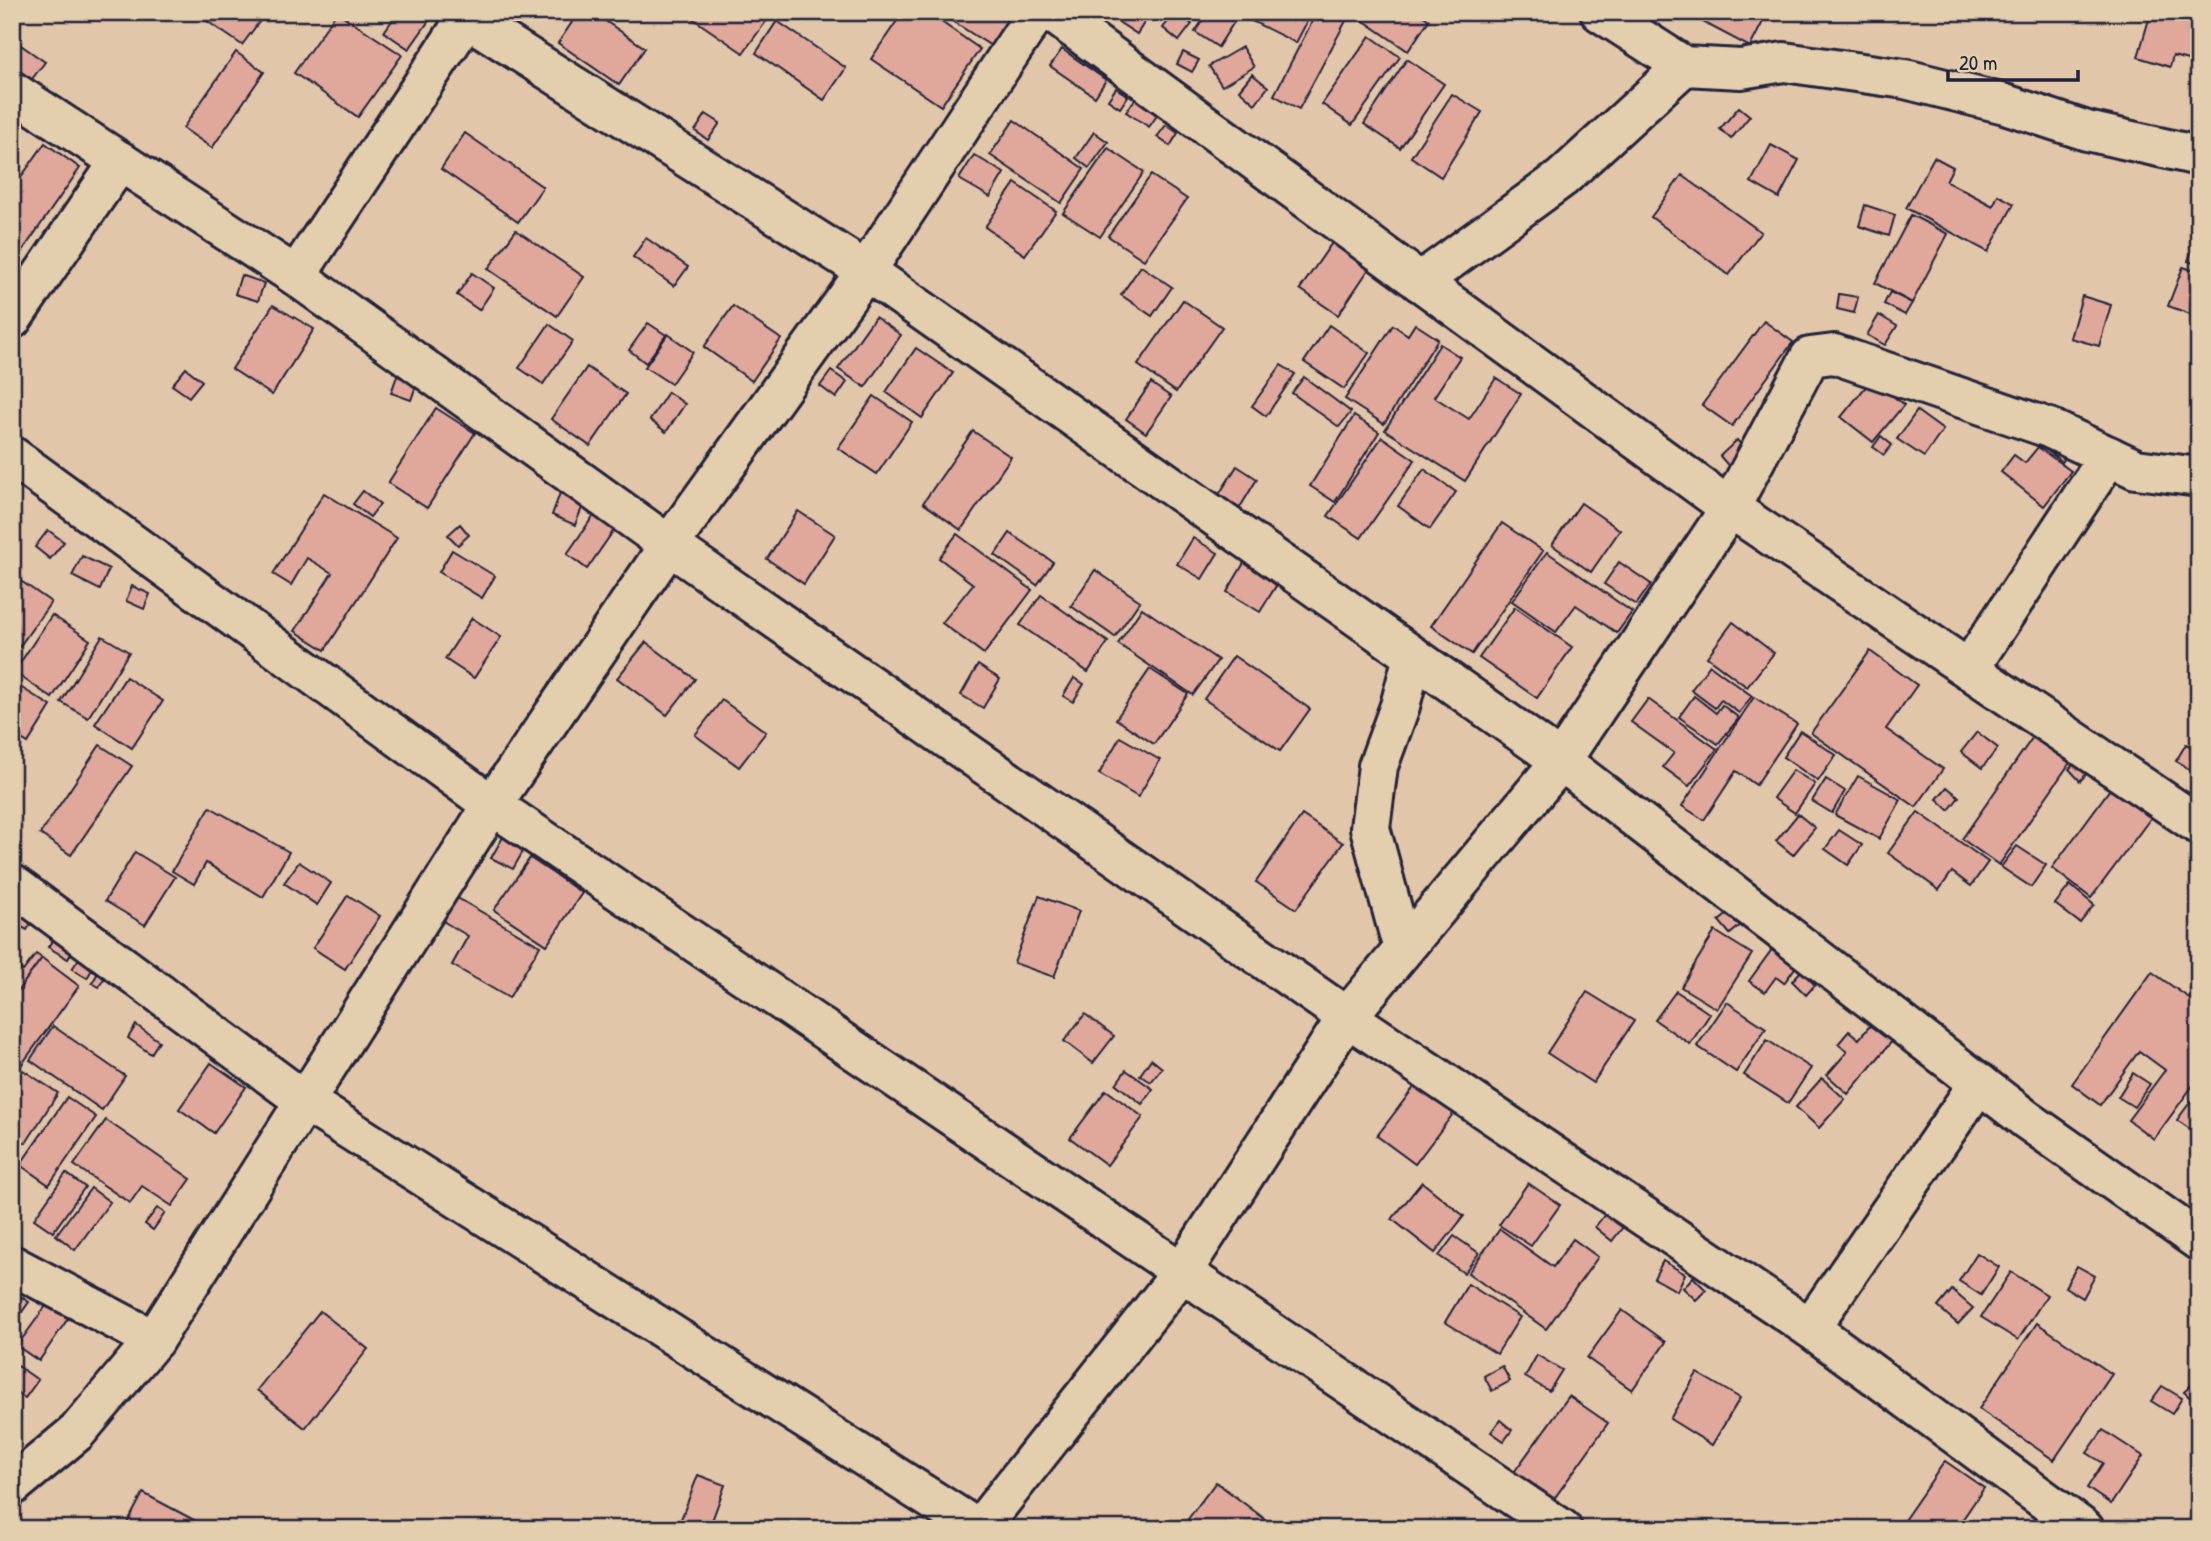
<svg xmlns="http://www.w3.org/2000/svg" width="2211" height="1541" viewBox="0 0 2211 1541" font-family="'Patrick Hand',sans-serif">
	<style>
		.building { fill: #e0a79b; stroke: #22223b; stroke-width: 2 }
		.lines { fill: none; stroke-linecap: round; stroke-linejoin: round }
		.street-casing { stroke: #22223b; stroke-width: 44 }
		.street { stroke: #e3cead; stroke-width: 38 }
	</style>
	<rect width="100%" height="100%" fill="#e2c6a9"/>
	<filter id="ink" filterUnits="userSpaceOnUse"><feTurbulence type="fractalNoise" baseFrequency=".0143" numOctaves="2"/><feDisplacementMap in="SourceGraphic" scale="14" xChannelSelector="R" yChannelSelector="G"/><feConvolveMatrix kernelMatrix="1 2 1 2 8 2 1 2 1" color-interpolation-filters="sRGB"/></filter>
	<g filter="url(#ink)">
		<g class="building">
			<path d="M209,12H254L262,18L242,45L204,19Z"/>
			<path d="M337,12L402,55L358,117L294,73Z"/>
			<path d="M398,12H429L433,15L409,49L384,32Z"/>
			<path d="M538,12H556L551,20Z"/>
			<path d="M579,12H592L645,48L619,85L558,43Z"/>
			<path d="M683,12H756L767,20L743,53Z"/>
			<path d="M903,12H927L980,49L941,106L871,59Z"/>
			<path d="M938,12H1006L1012,16L993,47Z"/>
			<path d="M1103,12H1151L1137,34Z"/>
			<path d="M1175,12L1192,24L1179,41L1163,28Z"/>
			<path d="M1208,12H1226L1236,19L1218,47L1195,32Z"/>
			<path d="M1234,12H1312L1296,43Z"/>
			<path d="M1317,12H1334L1347,19L1299,109L1274,95Z"/>
			<path d="M1351,12H1418L1429,20L1408,51Z"/>
			<path d="M1684,12H1768L1750,47Z"/>
			<path d="M2151,12H2199V49L2195,62L2173,56L2170,67L2138,57Z"/>
			<path d="M777,21L846,68L824,100L756,53Z"/>
			<path d="M1370,36L1400,57L1352,125L1322,104Z"/>
			<path d="M18,43L45,62L29,83L12,71V51Z"/>
			<path d="M1242,47L1254,67L1222,86L1209,66Z"/>
			<path d="M1062,49L1106,80L1095,97L1050,66Z"/>
			<path d="M236,52L264,72L212,148L183,128Z"/>
			<path d="M1183,52L1199,60L1192,72L1177,64Z"/>
			<path d="M1407,59L1444,84L1400,148L1364,124Z"/>
			<path d="M2199,70V92L2194,91Z"/>
			<path d="M1252,74L1268,87L1255,104L1239,90Z"/>
			<path d="M1116,88L1128,96L1120,108L1108,100Z"/>
			<path d="M1139,94L1161,110L1149,127L1126,112Z"/>
			<path d="M1452,94L1482,112L1441,177L1411,157Z"/>
			<path d="M1739,107L1750,116L1731,139L1720,129Z"/>
			<path d="M706,114L720,123L708,140L695,131Z"/>
			<path d="M1014,120L1084,169L1061,203L990,155Z"/>
			<path d="M1166,125L1178,133L1170,146L1157,137Z"/>
			<path d="M1094,132L1108,142L1089,168L1076,158Z"/>
			<path d="M465,133L543,187L518,222L441,169Z"/>
			<path d="M45,143L80,168L12,266V190Z"/>
			<path d="M1771,145L1799,160L1779,198L1751,182Z"/>
			<path d="M1108,148L1144,172L1100,237L1063,213Z"/>
			<path d="M974,155L1004,173L990,197L959,179Z"/>
			<path d="M1934,157L1953,167L1946,181L1993,206L1998,195L2014,204L1988,252L1906,208Z"/>
			<path d="M1151,175L1187,199L1144,260L1108,236Z"/>
			<path d="M1682,175L1761,232L1729,275L1651,217Z"/>
			<path d="M1015,183L1056,211L1025,255L985,227Z"/>
			<path d="M1865,205L1895,215L1889,236L1859,226Z"/>
			<path d="M1911,215L1948,234L1912,303L1875,283Z"/>
			<path d="M516,230L584,277L557,316L488,269Z"/>
			<path d="M1336,237L1373,263L1338,315L1300,289Z"/>
			<path d="M2197,237H2199V265L2188,261Z"/>
			<path d="M646,238L688,267L674,286L633,257Z"/>
			<path d="M1141,266L1172,287L1152,316L1121,295Z"/>
			<path d="M2183,267L2199,272L2196,316L2168,306Z"/>
			<path d="M472,273L494,288L479,310L457,295Z"/>
			<path d="M241,275L264,283L258,301L235,294Z"/>
			<path d="M1890,292L1912,303L1905,315L1884,304Z"/>
			<path d="M1839,294L1858,297L1854,313L1837,309Z"/>
			<path d="M2082,296L2111,305L2099,346L2070,338Z"/>
			<path d="M1183,300L1222,327L1176,392L1138,365Z"/>
			<path d="M273,305L314,329L272,395L232,369Z"/>
			<path d="M733,306L781,339L752,381L704,347Z"/>
			<path d="M1879,315L1897,326L1885,345L1867,335Z"/>
			<path d="M875,317L901,335L865,387L838,369Z"/>
			<path d="M1764,321L1793,342L1732,426L1702,405Z"/>
			<path d="M648,323L666,335L646,363L629,350Z"/>
			<path d="M549,324L573,341L543,384L519,368Z"/>
			<path d="M1415,324L1438,339L1384,424L1345,399L1393,325L1408,335Z"/>
			<path d="M1329,325L1369,353L1344,389L1304,362Z"/>
			<path d="M668,334L693,352L671,384L645,367Z"/>
			<path d="M1440,344L1460,357L1434,397L1469,419L1496,378L1521,394L1465,481L1385,430Z"/>
			<path d="M916,348L953,373L922,418L886,392Z"/>
			<path d="M1281,365L1295,374L1266,416L1252,406Z"/>
			<path d="M587,367L626,394L590,446L551,419Z"/>
			<path d="M186,368L202,381L189,397L172,385Z"/>
			<path d="M831,371L847,382L836,398L820,386Z"/>
			<path d="M397,376L417,383L411,400L391,393Z"/>
			<path d="M1304,377L1351,412L1339,427L1292,393Z"/>
			<path d="M1872,379L1904,405L1873,442L1841,417Z"/>
			<path d="M1151,383L1171,397L1146,433L1126,419Z"/>
			<path d="M668,392L685,404L666,432L650,420Z"/>
			<path d="M874,396L912,422L877,474L838,448Z"/>
			<path d="M436,408L475,433L427,508L388,483Z"/>
			<path d="M1917,411L1943,430L1924,457L1897,439Z"/>
			<path d="M1354,416L1379,432L1335,502L1310,486Z"/>
			<path d="M973,431L1011,457L961,530L923,503Z"/>
			<path d="M1881,436L1892,445L1884,455L1873,447Z"/>
			<path d="M1382,437L1415,460L1361,538L1328,516Z"/>
			<path d="M1737,440L1750,455L1732,470L1720,456Z"/>
			<path d="M2056,440L2070,451L2062,462L2048,451Z"/>
			<path d="M2038,447L2071,471L2044,506L2001,472L2014,455L2025,463Z"/>
			<path d="M1237,466L1257,479L1239,509L1218,496Z"/>
			<path d="M1424,469L1456,492L1430,529L1398,506Z"/>
			<path d="M363,491L380,504L370,517L353,504Z"/>
			<path d="M324,493L397,538L325,650L295,631L332,573L307,558L291,585L273,574Z"/>
			<path d="M560,493L584,503L575,525L552,515Z"/>
			<path d="M1581,503L1620,530L1591,572L1552,545Z"/>
			<path d="M798,511L835,535L804,584L767,559Z"/>
			<path d="M594,515L614,530L587,569L567,554Z"/>
			<path d="M1502,523L1543,551L1472,654L1431,626Z"/>
			<path d="M460,524L469,535L458,545L448,535Z"/>
			<path d="M48,530L64,542L50,559L35,547Z"/>
			<path d="M1010,533L1053,562L1037,585L995,555Z"/>
			<path d="M957,534L1032,590L984,654L942,623L973,584L939,558Z"/>
			<path d="M1193,538L1218,553L1202,579L1177,564Z"/>
			<path d="M452,550L495,576L482,598L439,572Z"/>
			<path d="M1547,552L1632,612L1617,633L1576,605L1556,632L1512,601Z"/>
			<path d="M82,556L109,569L100,590L72,576Z"/>
			<path d="M1248,556L1282,576L1260,612L1227,592Z"/>
			<path d="M1619,562L1651,584L1636,605L1604,584Z"/>
			<path d="M1095,570L1140,601L1115,637L1071,606Z"/>
			<path d="M15,577L51,602L12,657V581Z"/>
			<path d="M132,586L150,594L144,609L126,601Z"/>
			<path d="M1041,595L1108,642L1088,672L1020,625Z"/>
			<path d="M1515,607L1572,647L1537,698L1479,658Z"/>
			<path d="M1142,608L1218,660L1193,695L1118,644Z"/>
			<path d="M52,615L90,640L52,698L14,672Z"/>
			<path d="M472,618L501,637L474,678L445,659Z"/>
			<path d="M1733,622L1774,653L1747,687L1707,657Z"/>
			<path d="M102,636L129,652L88,718L61,702Z"/>
			<path d="M646,642L695,679L667,715L617,678Z"/>
			<path d="M1870,651L1917,685L1886,729L1943,769L1916,807L1811,733Z"/>
			<path d="M1234,656L1310,709L1280,751L1204,699Z"/>
			<path d="M978,665L1000,679L983,708L961,695Z"/>
			<path d="M1710,665L1752,696L1739,713L1721,700L1715,708L1691,690Z"/>
			<path d="M1150,669L1188,694L1154,744L1116,719Z"/>
			<path d="M126,677L163,701L132,748L95,724Z"/>
			<path d="M1074,678L1084,684L1073,702L1063,696Z"/>
			<path d="M12,682L51,706L28,743L12,733Z"/>
			<path d="M1694,696L1716,713L1722,705L1739,718L1718,744L1679,717Z"/>
			<path d="M1754,697L1797,724L1756,785L1736,771L1704,820L1682,806Z"/>
			<path d="M1648,699L1717,749L1689,786L1663,767L1674,753L1631,722Z"/>
			<path d="M722,700L766,732L739,767L695,735Z"/>
			<path d="M1800,731L1836,755L1818,781L1783,757Z"/>
			<path d="M2037,731L2074,757L1999,865L1962,839Z"/>
			<path d="M1977,732L1998,748L1982,768L1961,752Z"/>
			<path d="M1120,737L1160,760L1138,797L1099,774Z"/>
			<path d="M2186,744L2199,751V759L2191,770L2176,761Z"/>
			<path d="M100,745L132,766L71,855L40,834Z"/>
			<path d="M2079,760L2090,770L2080,781L2069,769Z"/>
			<path d="M1793,770L1815,784L1795,813L1773,798Z"/>
			<path d="M1858,776L1901,800L1879,839L1835,815Z"/>
			<path d="M1826,779L1845,791L1832,813L1812,801Z"/>
			<path d="M2113,785L2153,815L2091,898L2052,868Z"/>
			<path d="M1947,787L1959,797L1949,810L1937,799Z"/>
			<path d="M210,807L289,852L263,897L206,863L194,884L172,871Z"/>
			<path d="M1918,812L1988,862L1971,886L1952,872L1939,890L1888,853Z"/>
			<path d="M1798,814L1815,828L1793,855L1776,841Z"/>
			<path d="M1302,815L1343,843L1296,909L1256,882Z"/>
			<path d="M1839,830L1862,845L1848,865L1825,849Z"/>
			<path d="M503,837L525,848L513,869L491,858Z"/>
			<path d="M2017,846L2046,865L2031,887L2001,867Z"/>
			<path d="M135,852L175,877L145,925L105,901Z"/>
			<path d="M530,858L582,893L547,945L494,910Z"/>
			<path d="M299,862L331,883L317,905L284,883Z"/>
			<path d="M2070,885L2094,905L2080,923L2055,904Z"/>
			<path d="M348,895L380,916L345,969L313,948Z"/>
			<path d="M454,896L540,946L509,998L452,965L468,936L441,920Z"/>
			<path d="M1039,896L1079,911L1054,977L1014,963Z"/>
			<path d="M22,909L35,917L27,930L14,923Z"/>
			<path d="M1729,913L1741,925L1730,934L1719,921Z"/>
			<path d="M1715,931L1752,954L1717,1009L1681,987Z"/>
			<path d="M57,934L76,945L68,959L48,947Z"/>
			<path d="M1773,948L1797,965L1784,983L1776,977L1765,992L1749,981Z"/>
			<path d="M36,954L42,958L12,999V963L23,971Z"/>
			<path d="M82,954L96,963L87,978L72,969Z"/>
			<path d="M42,958L79,986L19,1068L12,1063V999Z"/>
			<path d="M102,966L109,970L99,987L92,983Z"/>
			<path d="M1801,971L1815,985L1806,995L1792,981Z"/>
			<path d="M2152,972L2199,1005V1077L2154,1139L2128,1120L2165,1070L2139,1051L2100,1105L2072,1084Z"/>
			<path d="M1676,991L1710,1014L1690,1044L1655,1020Z"/>
			<path d="M1587,992L1634,1021L1593,1083L1547,1053Z"/>
			<path d="M1727,1002L1766,1028L1736,1072L1697,1046Z"/>
			<path d="M1085,1014L1114,1036L1093,1063L1064,1041Z"/>
			<path d="M1873,1022L1893,1040L1848,1094L1827,1075L1847,1052L1838,1044L1849,1031L1859,1039Z"/>
			<path d="M136,1025L159,1041L151,1054L128,1038Z"/>
			<path d="M53,1026L125,1076L102,1110L30,1060Z"/>
			<path d="M1767,1040L1811,1068L1788,1103L1744,1075Z"/>
			<path d="M1151,1059L1162,1068L1151,1082L1140,1075Z"/>
			<path d="M211,1063L246,1087L214,1133L179,1109Z"/>
			<path d="M23,1070L58,1093L26,1143L12,1135V1087Z"/>
			<path d="M1126,1070L1153,1089L1142,1104L1116,1084Z"/>
			<path d="M2133,1073L2150,1084L2134,1107L2118,1097Z"/>
			<path d="M1822,1078L1845,1099L1819,1128L1796,1107Z"/>
			<path d="M1418,1082L1456,1110L1415,1164L1377,1136Z"/>
			<path d="M1106,1090L1143,1117L1107,1165L1070,1138Z"/>
			<path d="M67,1097L96,1117L49,1185L20,1165Z"/>
			<path d="M2191,1101L2199,1106L2197,1134L2177,1120Z"/>
			<path d="M106,1120L191,1179L172,1206L142,1186L130,1203L74,1165Z"/>
			<path d="M66,1173L85,1187L53,1232L34,1219Z"/>
			<path d="M1422,1182L1464,1216L1435,1253L1392,1219Z"/>
			<path d="M1528,1183L1560,1205L1531,1246L1499,1225Z"/>
			<path d="M91,1188L110,1202L75,1250L56,1235Z"/>
			<path d="M157,1208L165,1213L153,1230L145,1224Z"/>
			<path d="M1606,1213L1623,1227L1612,1241L1595,1227Z"/>
			<path d="M1500,1229L1553,1267L1573,1239L1598,1257L1546,1329L1468,1273Z"/>
			<path d="M1454,1236L1479,1253L1464,1273L1439,1256Z"/>
			<path d="M1977,1253L1999,1267L1981,1295L1959,1281Z"/>
			<path d="M1663,1261L1685,1274L1677,1291L1654,1278Z"/>
			<path d="M2077,1266L2095,1276L2083,1298L2065,1287Z"/>
			<path d="M2011,1272L2047,1295L2018,1340L1981,1317Z"/>
			<path d="M1693,1277L1706,1290L1696,1300L1683,1288Z"/>
			<path d="M1468,1284L1520,1317L1497,1354L1445,1322Z"/>
			<path d="M1952,1290L1973,1308L1958,1324L1938,1307Z"/>
			<path d="M12,1291L29,1302L12,1326Z"/>
			<path d="M48,1303L69,1317L39,1361L17,1346Z"/>
			<path d="M1622,1310L1666,1342L1632,1390L1587,1358Z"/>
			<path d="M320,1311L368,1349L305,1428L257,1390Z"/>
			<path d="M2037,1323L2112,1374L2054,1460L1979,1409Z"/>
			<path d="M1537,1355L1562,1370L1549,1391L1525,1377Z"/>
			<path d="M18,1366L38,1380L25,1398L12,1389V1374Z"/>
			<path d="M1502,1366L1510,1381L1492,1391L1484,1376Z"/>
			<path d="M1697,1373L1740,1398L1712,1445L1670,1419Z"/>
			<path d="M2199,1378V1406L2184,1392Z"/>
			<path d="M2162,1386L2182,1398L2172,1414L2151,1401Z"/>
			<path d="M1569,1396L1608,1423L1551,1503L1512,1475Z"/>
			<path d="M1500,1420L1512,1430L1504,1441L1491,1432Z"/>
			<path d="M2103,1430L2143,1456L2111,1504L2087,1488L2103,1463L2087,1453Z"/>
			<path d="M1945,1461L1984,1488L1956,1529H1898Z"/>
			<path d="M698,1475L725,1485L709,1529H683L678,1527Z"/>
			<path d="M1216,1482L1278,1529H1201L1188,1519Z"/>
			<path d="M143,1493L211,1529H124Z"/>
		</g>
		<g class="lines">
			<g class="street-casing">
				<g id="street">
					<path d="M457,12L866,271L1413,656L1561,761L2027,1120L2199,1241"/>
					<path d="M1051,12L1730,508L2199,825"/>
					<path d="M1600,12L1684,66L1741,69L1784,62L1905,79L2005,104L2087,131L2199,156"/>
					<path d="M12,91L296,276L669,545L1347,1017L1810,1328L2084,1529"/>
					<path d="M296,276L466,19"/>
					<path d="M1420,282L1562,178L1684,66"/>
					<path d="M12,319L120,161"/>
					<path d="M12,456L492,805L1562,1529"/>
					<path d="M1969,669L2109,456"/>
					<path d="M12,884L306,1102L978,1529"/>
					<path d="M1403,949L1370,828L1378,766L1400,706L1413,656"/>
					<path d="M12,1265L154,1340"/>
					<path d="M1810,1328L1979,1083"/>
					<path d="M12,1486L77,1432L154,1340L492,805L669,545L866,271L1037,12"/>
					<path d="M979,1529L1182,1272L1347,1017L1561,761L1730,508L1810,357L1834,354L2049,428L2136,469L2199,477"/>
				</g>
			</g>
			<use href="#street" class="street"/>
		</g>
	</g>
	<rect width="2211" height="1541" fill="none" stroke="#e3cead" stroke-width="42"/>
	<rect x="21" y="21" width="2169" height="1499" fill="none" stroke="#22223b" stroke-width="2.5" filter="url(#ink)"/>
	<path d="M1948 70v10h130v-10" fill="none" stroke="#22223b" stroke-width="3.5"/>
	<text x="1959" y="70" font-size="21" fill="#22223b" stroke="#e3cead" stroke-width="5" paint-order="stroke">20 m</text>
</svg>
